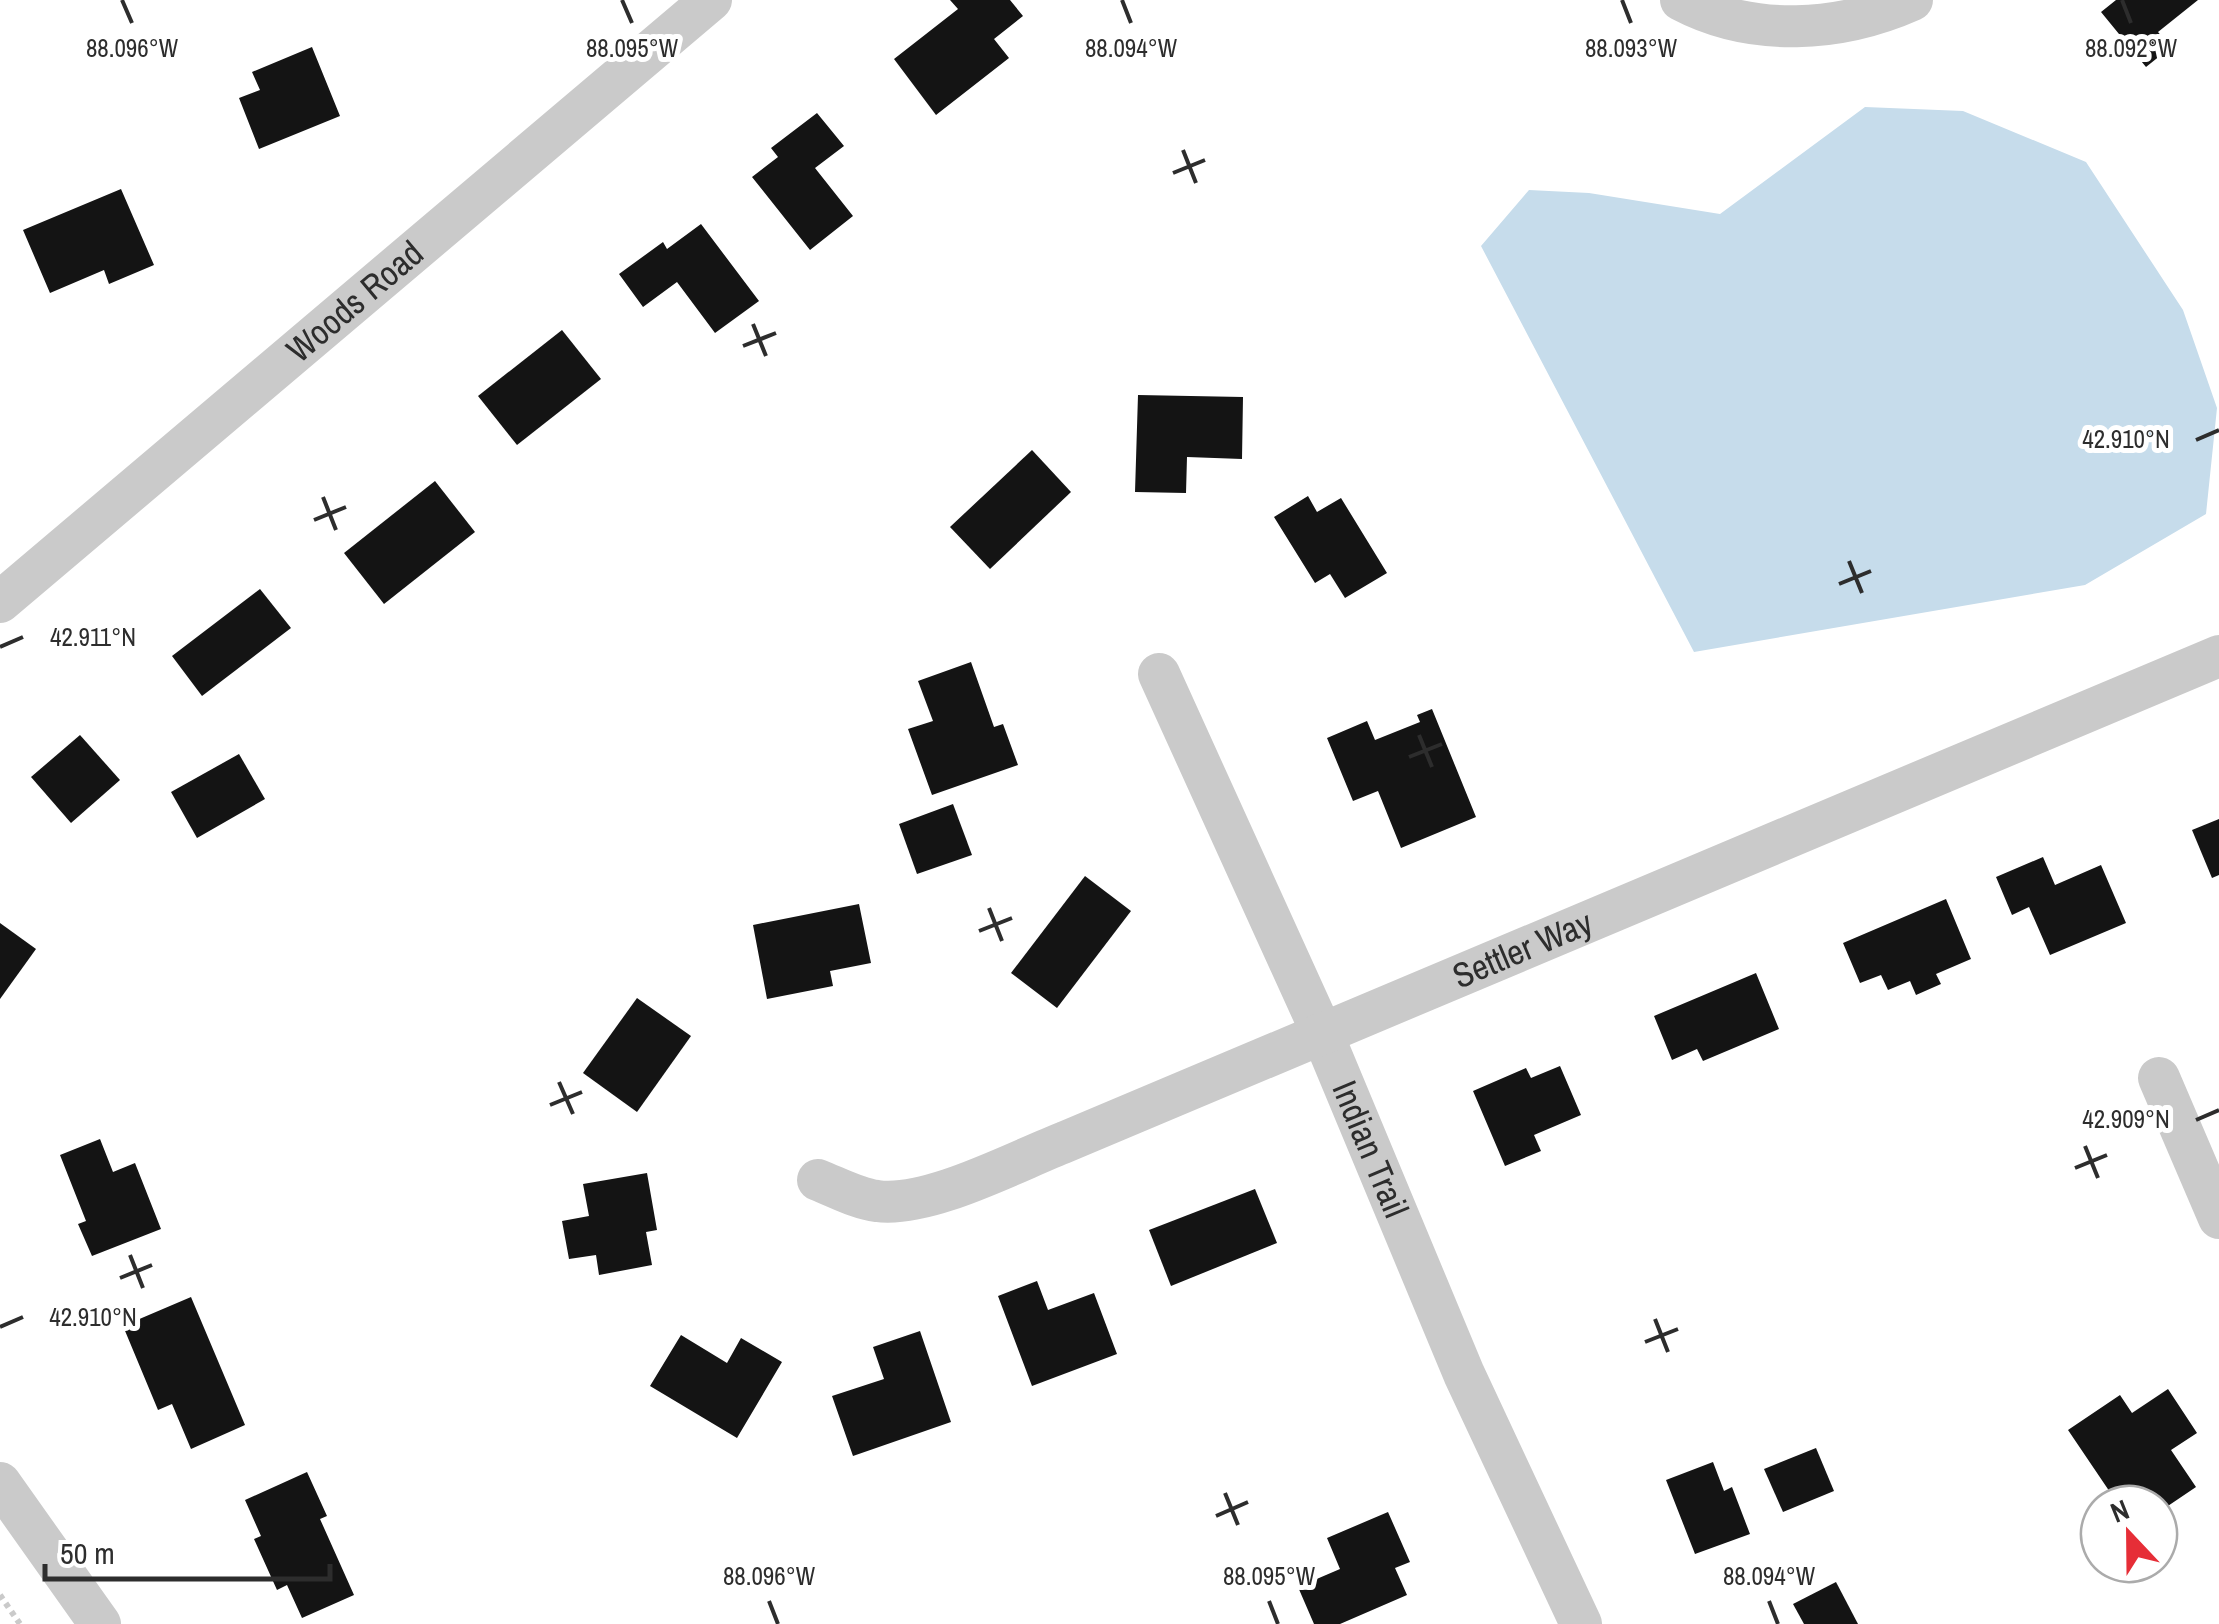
<svg xmlns="http://www.w3.org/2000/svg" width="2219" height="1624" viewBox="0 0 2219 1624" font-family="'Archivo Narrow',sans-serif">
	<style>
		.water { fill: #c6dceb }
		.building { fill: #141414 }
		.lines { fill: none; stroke-linecap: round; stroke-linejoin: round }
		.path { stroke: #cacaca; stroke-width: 6; stroke-dasharray: 5 5; stroke-linecap: butt }
		.minor { stroke: #cacaca; stroke-width: 42 }
		.ticks { fill: none; stroke: #2d2d2d; stroke-width: 4 }
		.labels { text-anchor: middle; stroke-width: 10; stroke-linejoin: round; paint-order: stroke }
		.street-label { font-size: 35px; fill: #2d2d2d; stroke: #fff }
		.ticks-label { font-size: 25px; text-anchor: middle; fill: #2d2d2d; stroke: #fff; stroke-width: 10; stroke-linejoin: round; paint-order: stroke }
	</style>
	<rect width="100%" height="100%" fill="#fff"/>
	<path class="water" d="M1865,107L1963,111L2086,162L2183,310L2217,408L2206,514L2085,585L1694,652L1481,246L1529,190L1589,193L1720,214Z"/>
	<g class="building">
		<path d="M950,0H1010L1023,16L994,39L1009,58L936,115L894,59L958,9Z"/>
		<path d="M2116,0H2198L2158,32L2171,47L2146,67L2101,12Z"/>
		<path d="M312,47L340,116L259,149L239,98L260,90L252,72Z"/>
		<path d="M817,113L844,146L815,168L853,216L810,250L752,177L778,157L771,148Z"/>
		<path d="M121,189L154,265L109,284L104,270L50,293L23,230Z"/>
		<path d="M701,224L759,301L715,333L677,282L643,307L619,274L663,242L667,249Z"/>
		<path d="M562,330L601,379L517,445L478,396Z"/>
		<path d="M1138,395L1243,397L1242,459L1187,457L1186,493L1135,492Z"/>
		<path d="M1032,450L1071,492L990,569L950,527Z"/>
		<path d="M435,481L475,532L384,604L344,553Z"/>
		<path d="M1308,496L1317,512L1341,498L1387,573L1345,598L1330,574L1315,583L1274,517Z"/>
		<path d="M260,589L291,628L202,696L172,656Z"/>
		<path d="M971,662L994,727L1003,724L1018,765L932,795L908,729L933,721L918,681Z"/>
		<path d="M1432,709L1476,817L1401,848L1378,791L1353,801L1327,738L1367,721L1375,740L1420,722L1417,715Z"/>
		<path d="M80,735L120,780L71,823L31,777Z"/>
		<path d="M239,754L265,799L197,838L171,792Z"/>
		<path d="M953,804L972,855L917,874L899,824Z"/>
		<path d="M2219,819V875L2212,878L2192,830Z"/>
		<path d="M2043,857L2055,885L2101,865L2126,923L2050,955L2029,907L2012,915L1996,877Z"/>
		<path d="M1085,876L1131,911L1057,1008L1011,973Z"/>
		<path d="M1946,899L1971,959L1936,974L1941,984L1916,995L1910,981L1888,990L1881,975L1860,983L1843,943Z"/>
		<path d="M859,904L871,963L830,971L833,986L767,999L753,925Z"/>
		<path d="M0,923L36,949L0,999Z"/>
		<path d="M1756,973L1779,1029L1703,1061L1697,1049L1672,1060L1654,1016Z"/>
		<path d="M637,998L691,1036L637,1112L583,1073Z"/>
		<path d="M1560,1066L1581,1115L1534,1135L1541,1151L1505,1166L1473,1091L1526,1068L1531,1078Z"/>
		<path d="M100,1139L113,1172L135,1163L161,1229L92,1256L78,1224L86,1221L60,1155Z"/>
		<path d="M647,1173L657,1230L646,1232L652,1265L599,1275L596,1255L569,1259L562,1221L589,1216L583,1184Z"/>
		<path d="M1255,1189L1277,1243L1171,1286L1149,1230Z"/>
		<path d="M1037,1281L1048,1310L1094,1293L1117,1354L1032,1386L998,1296Z"/>
		<path d="M191,1297L245,1425L191,1449L172,1404L158,1410L123,1326Z"/>
		<path d="M920,1331L951,1422L853,1456L832,1396L884,1379L873,1347Z"/>
		<path d="M681,1335L727,1363L741,1338L782,1362L737,1438L650,1386Z"/>
		<path d="M2168,1389L2197,1433L2171,1450L2196,1487L2159,1512V1504H2145L2140,1498L2131,1504H2118L2068,1430L2120,1395L2132,1413Z"/>
		<path d="M1816,1448L1834,1491L1783,1512L1764,1469Z"/>
		<path d="M1713,1462L1724,1491L1732,1487L1750,1534L1695,1554L1666,1480Z"/>
		<path d="M307,1472L327,1516L320,1519L354,1595L302,1618L287,1585L277,1590L254,1539L261,1536L245,1500Z"/>
		<path d="M1388,1512L1410,1562L1395,1568L1407,1595L1340,1624H1314L1298,1587L1340,1569L1327,1538Z"/>
		<path d="M1836,1582L1858,1624H1804L1793,1604Z"/>
	</g>
	<g class="lines">
		<path class="path" d="M0,1595L20,1624"/>
		<g class="minor">
			<path d="M1681,0C1753,38 1840,32 1912,0"/>
			<path id="s1" d="M0,602L711,0"/>
			<path id="s2" d="M1159,674L1322,1033L1464,1374L1581,1624"/>
			<path d="M2159,1078L2219,1218"/>
			<path id="s3" d="M818,1180C836,1187 858,1199 877,1201C929,1208 1016,1161 1065,1142L2219,656"/>
			<path d="M0,1483L100,1624"/>
		</g>
	</g>
	<path class="ticks" d="M122,0L132,23M622,0L632,23M1122,0L1131,23M1622,0L1631,23M2122,0L2131,23M1183,150L1196,183M1173,173L1205,160M753,324L766,356M743,346L776,333M2196,440L2219,430M323,497L336,530M314,520L346,507M1849,561L1862,593M1839,584L1871,571M0,647L23,637M1419,735L1432,767M1409,757L1442,744M989,908L1002,941M979,931L1012,918M559,1082L573,1114M550,1105L582,1092M2196,1120L2219,1110M2085,1146L2098,1178M2075,1168L2107,1155M130,1255L143,1288M120,1278L152,1265M1655,1319L1668,1352M0,1327L23,1317M1645,1342L1678,1329M1225,1493L1238,1525M1216,1516L1248,1502M769,1601L778,1624M1269,1601L1278,1624M1769,1601L1778,1624"/>
	<g class="labels">
		<g class="street-label">
			<text dy="12" stroke="none"><textPath href="#s1" startOffset="465">Woods Road</textPath></text>
			<text dy="12" stroke="none"><textPath href="#s3" startOffset="758">Settler Way</textPath></text>
			<text dy="12" stroke="none"><textPath href="#s2" startOffset="520">Indian Trail</textPath></text>
		</g>
	</g>
	<g class="ticks-label">
		<text x="132" y="57">88.096°W</text>
		<text x="632" y="57">88.095°W</text>
		<text x="1131" y="57">88.094°W</text>
		<text x="1631" y="57">88.093°W</text>
		<text x="2131" y="57">88.092°W</text>
		<text x="2126" y="448">42.910°N</text>
		<text x="93" y="646">42.911°N</text>
		<text x="2126" y="1128">42.909°N</text>
		<text x="93" y="1326">42.910°N</text>
		<text x="769" y="1585">88.096°W</text>
		<text x="1269" y="1585">88.095°W</text>
		<text x="1769" y="1585">88.094°W</text>
	</g>
	<g transform="translate(2129 1534) rotate(338)"><circle r="48" fill="#ffffff" stroke="#ababab" stroke-width="2.5"/>
	<path d="M0-8L18 38L0 25L-18 38Z" fill="#e62e37"/>
	<text y="-15" font-size="28" font-weight="bold" text-anchor="middle" fill="#2d2d2d">N</text>
	</g>
	<path d="M45 1564v15h285v-15" fill="none" stroke="#2d2d2d" stroke-width="5"/>
	<text x="60" y="1564" font-size="30" fill="#2d2d2d" stroke="#ffffff" stroke-width="8" paint-order="stroke">50 m</text>
</svg>
